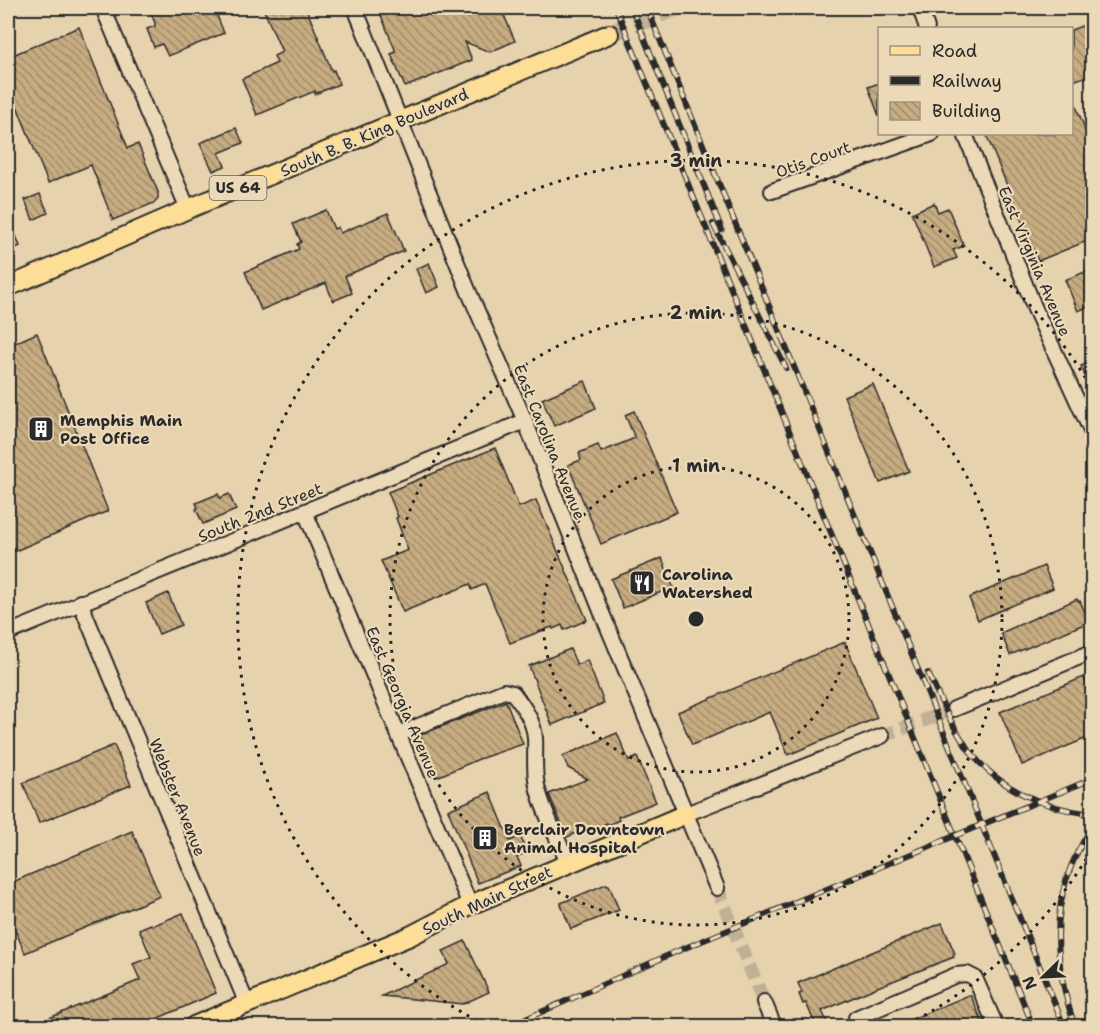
<svg xmlns="http://www.w3.org/2000/svg" width="1100" height="1034" viewBox="0 0 1100 1034" font-family="'Shantell Sans',sans-serif">
	<style>
		.building { fill: url(#building-back-hatch); stroke: #2b2b2b; stroke-width: 1.5 }
		.lines { fill: none; stroke-linecap: round; stroke-linejoin: round }
		.minor-tunnel { stroke: #c1b194; stroke-width: 14; stroke-dasharray: 14 7; stroke-linecap: butt }
		.major-tunnel { stroke: #c1b194; stroke-width: 18; stroke-dasharray: 18 9; stroke-linecap: butt }
		.minor-casing { stroke: #2b2b2b; stroke-width: 18 }
		.major-casing { stroke: #2b2b2b; stroke-width: 22 }
		.minor { stroke: #ecd9b7; stroke-width: 14 }
		.major { stroke: #fdde96; stroke-width: 18 }
		.rail-casing { stroke: #2b2b2b; stroke-width: 6 }
		.rail { stroke: #ecd9b7; stroke-width: 4; stroke-dasharray: 11; stroke-linecap: butt }
		.ring { fill: none; stroke: #2b2b2b; stroke-width: 3; stroke-dasharray: 3 6 }
		.labels { text-anchor: middle; stroke-width: 4.5; stroke-linejoin: round; paint-order: stroke }
		.shield { fill: #ecd9b7; stroke: #655f55; stroke-width: 1.5 }
		.shield-label { font-size: 15px; font-weight: bold; fill: #2b2b2b }
		.street-label { font-size: 16px; fill: #2b2b2b; stroke: #ecd9b7 }
		.poi-label { font-size: 16px; font-weight: bold; fill: #2b2b2b; stroke: #ecd9b7; text-anchor: start }
		.centre { fill: #2b2b2b; stroke: #ecd9b7; stroke-width: 3 }
		.ring-label { font-size: 18px; text-anchor: middle; font-weight: bold; fill: #2b2b2b; stroke: #ecd9b7; stroke-width: 4.5; stroke-linejoin: round; paint-order: stroke }
	</style>
	<defs>
		<pattern id="building-back-hatch" width="6" height="6" patternUnits="userSpaceOnUse" patternTransform="scale(1.5)"><rect width="6" height="6" fill="#c7ac81"/><path d="M-1 5l2 2M0 0l6 6M5-1l2 2" fill="none" stroke="#a28c6a"/></pattern>
	</defs>
	<rect width="100%" height="100%" fill="#e7d2ae"/>
	<filter id="ink" filterUnits="userSpaceOnUse"><feTurbulence type="fractalNoise" baseFrequency=".0167" numOctaves="2"/><feDisplacementMap in="SourceGraphic" scale="12" xChannelSelector="R" yChannelSelector="G"/><feConvolveMatrix kernelMatrix="1 2 1 2 8 2 1 2 1" color-interpolation-filters="sRGB"/></filter>
	<g filter="url(#ink)">
		<g class="building">
			<path d="M149,8H214L224,33L168,56L162,44L154,47L147,29L155,26V23Z"/>
			<path d="M263,8H306L332,71L334,70L339,84L315,94V91L257,115L242,79L277,63L274,56L282,52Z"/>
			<path d="M378,8H501L515,41L490,52L465,42L472,60L405,87L391,54L396,52Z"/>
			<path d="M1092,22V74L1071,82V30Z"/>
			<path d="M79,27L128,148L138,144L158,192V198L154,203L113,220L91,165L48,183L8,84V57Z"/>
			<path d="M879,83V116L868,87Z"/>
			<path d="M1072,96L1092,147V239L1038,261L986,134H1071Z"/>
			<path d="M236,128L243,143L219,153L225,166L213,171L200,143Z"/>
			<path d="M40,194L48,213L33,220L25,200Z"/>
			<path d="M934,203L938,212L948,208L964,246L953,250L957,258L934,267L912,213Z"/>
			<path d="M326,210L334,229L338,227L340,233L388,213L404,251L345,276L352,293L333,301L326,283L261,310L245,272L299,249L297,244L301,242L293,224Z"/>
			<path d="M8,215L20,246L8,251Z"/>
			<path d="M429,263L439,287L426,293L416,269Z"/>
			<path d="M1092,269V305L1078,311L1065,280Z"/>
			<path d="M37,333L108,511L8,554V346Z"/>
			<path d="M1092,362V393L1081,366Z"/>
			<path d="M585,381L596,408L554,426L542,399Z"/>
			<path d="M873,384L909,471L880,483L844,396Z"/>
			<path d="M634,411L677,512L601,544L568,465L581,460L579,453L598,445L601,452L635,438L625,415Z"/>
			<path d="M495,448L519,507L536,500L587,620L564,630L562,625L553,629L552,627L510,643L485,584L472,590L470,584L403,612L381,561L408,550L396,518L398,517L388,492Z"/>
			<path d="M218,494L220,498L229,494L236,510L203,524L196,509L198,508L196,503Z"/>
			<path d="M662,558L673,587L623,608L611,579Z"/>
			<path d="M1044,566L1053,588L978,620L969,598Z"/>
			<path d="M168,593L181,625L159,634L146,603Z"/>
			<path d="M1077,599L1078,601H1080L1089,622L1010,655L1001,633Z"/>
			<path d="M845,642L877,718L788,755L770,712L692,745L678,712Z"/>
			<path d="M570,649L577,665L587,660L604,703L552,725L529,666Z"/>
			<path d="M1084,677L1092,698V736L1022,765L1000,712Z"/>
			<path d="M506,701L523,744L479,759L437,777L420,735Z"/>
			<path d="M617,733L629,761L637,757L656,802L618,817L619,820L608,825L607,823L580,835L579,832L567,837L549,794L588,779L568,768L563,756Z"/>
			<path d="M114,745L131,785L39,823L23,783Z"/>
			<path d="M490,792L510,841L520,836L527,852L517,857L521,866L478,883L448,810Z"/>
			<path d="M132,831L160,896L25,953L8,913V884Z"/>
			<path d="M606,884L609,885L619,910L571,929L561,905V903Z"/>
			<path d="M183,913L216,993L140,1026H30L140,980L133,964L151,957L139,929L151,924L152,926Z"/>
			<path d="M942,923L955,954L953,955L954,957L875,988L822,1011L829,1026H816L806,1003L803,1004L799,994L802,993L798,983Z"/>
			<path d="M465,941L489,992L463,1004L382,996L449,964L443,951Z"/>
			<path d="M969,995L971,996L984,1026H895Z"/>
		</g>
		<g class="lines">
			<g class="minor-tunnel">
				<path d="M882,736L954,709"/>
				<path d="M717,888L764,1002"/>
			</g>
			<path class="major-tunnel" d="M609,34L675,8"/>
			<g class="minor-casing">
				<g id="minor">
					<path d="M103,8L188,209"/>
					<path d="M355,8L468,290L525,421L601,611L717,888"/>
					<path d="M920,8L927,28"/>
					<path d="M965,134L1035,309L1092,433"/>
					<path d="M772,191L932,134"/>
					<path d="M305,512L470,905"/>
					<path d="M80,602L247,1004"/>
					<path d="M8,633L525,421"/>
					<path d="M954,709L1092,652"/>
					<path d="M399,734L504,691L513,693C523,706 534,721 535,738C536,756 533,772 538,790C545,815 558,839 568,863"/>
					<path d="M686,814L882,736"/>
					<path d="M764,1002L774,1026"/>
					<path d="M855,1026L856,1018L956,975L967,974L975,978L996,1026"/>
				</g>
			</g>
			<g class="major-casing">
				<g id="major">
					<path d="M8,287L188,209L609,34"/>
					<path d="M194,1026L410,936L470,905L686,814"/>
				</g>
			</g>
			<use href="#minor" class="minor"/>
			<use href="#major" class="major"/>
			<g class="rail-casing">
				<g id="rail">
					<path d="M616,8L1033,1026"/>
					<path d="M632,8L722,230"/>
					<path d="M647,8L1064,1026"/>
					<path d="M713,224L786,368"/>
					<path d="M928,673C940,699 952,727 969,750C998,789 1046,809 1092,814"/>
					<path d="M510,1026L680,950L1092,779"/>
					<path d="M1075,1026C1051,958 1049,889 1092,828"/>
				</g>
			</g>
			<use href="#rail" class="rail"/>
		</g>
	</g>
	<g class="ring">
		<circle cx="696" cy="619" r="153"/>
		<circle cx="696" cy="619" r="306"/>
		<path d="M1091 851A458 458 0 0 1 907 1025M485 1025A458 458 0 1 1 1091 387"/>
	</g>
	<defs>
		<g id="building-square" transform="scale(1.35)"><rect x="-9" y="-9" width="18" height="18" rx="4" fill="#2b2b2b" stroke="#ecd9b7"/><path d="M-4-6H4V6H1V3H-1V6H-4ZM-2.5-4.3h1.7v1.8h-1.7ZM.8-4.3h1.7v1.8H.8ZM-2.5-1h1.7V.8h-1.7ZM.8-1h1.7V.8H.8Z" fill="#fff"/></g>
		<g id="restaurant-square" transform="scale(1.35)"><rect x="-9" y="-9" width="18" height="18" rx="4" fill="#2b2b2b" stroke="#ecd9b7"/><path d="M-5-6h1v4h1v-4h1v4h1v-4h1v5L-1.5 .5V6h-2V.5L-5-1ZM5-6V6H3V1.5H1.5Q1.5-4 5-6Z" fill="#fff"/></g>
	</defs>
	<g fill-rule="evenodd">
		<use href="#building-square" x="41" y="429"/>
		<use href="#restaurant-square" x="642" y="583"/>
		<use href="#building-square" x="485" y="838"/>
	</g>
	<g class="labels">
		<rect class="shield" x="209.5" y="176" width="57" height="24" rx="4.5"/>
		<g class="shield-label">
			<text x="238" y="193">US 64</text>
		</g>
		<g class="street-label">
			<text transform="translate(374 132) rotate(-23)" y="6">South B. B. King Boulevard</text>
			<text transform="translate(813 159) rotate(-20)" y="6">Otis Court</text>
			<text transform="translate(1035 261) rotate(67)" y="6">East Virginia Avenue</text>
			<text transform="translate(550 442) rotate(68)" y="6">East Carolina Avenue</text>
			<text transform="translate(260 512) rotate(-22)" y="6">South 2nd Street</text>
			<text transform="translate(403 702) rotate(67)" y="6">East Georgia Avenue</text>
			<text transform="translate(178 797) rotate(68)" y="6">Webster Avenue</text>
			<text transform="translate(487 900) rotate(-25)" y="6">South Main Street</text>
		</g>
		<g class="poi-label">
			<text x="60" y="426">Memphis Main<tspan x="60" dy="18">Post Office</tspan></text>
			<text x="662" y="580">Carolina<tspan x="662" dy="18">Watershed</tspan></text>
			<text x="504" y="835">Berclair Downtown<tspan x="504" dy="18">Animal Hospital</tspan></text>
		</g>
	</g>
	<circle cx="696" cy="619" r="9" class="centre"/>
	<g class="ring-label">
		<text x="696" y="167">3 min</text>
		<text x="696" y="319">2 min</text>
		<text x="696" y="472">1 min</text>
	</g>
	<rect width="1100" height="1034" fill="none" stroke="#ecd9b7" stroke-width="30"/>
	<rect x="15" y="15" width="1070" height="1004" fill="none" stroke="#2b2b2b" stroke-width="2" filter="url(#ink)"/>
	<rect x="878" y="27" width="195" height="108" fill="#ecd9b7" stroke="#9f937f" stroke-width="1.5"/>
	<rect x="890" y="46" width="30" height="9" fill="#fdde96" stroke="#9f937f" stroke-width="1.5"/>
	<text x="932" y="57" font-size="18" fill="#2b2b2b">Road</text>
	<rect x="890" y="76" width="30" height="9" fill="#2b2b2b" stroke="#9f937f" stroke-width="1.5"/>
	<text x="932" y="87" font-size="18" fill="#2b2b2b">Railway</text>
	<rect x="890" y="102" width="30" height="18" fill="url(#building-back-hatch)" stroke="#9f937f" stroke-width="1.5"/>
	<text x="932" y="117" font-size="18" fill="#2b2b2b">Building</text>
	<g transform="translate(1043 977) rotate(246)" stroke="#ecd9b7" stroke-width="4.5" paint-order="stroke">
	<path d="M0-4.5L10 22L0 15L-10 22Z" fill="#2b2b2b"/>
	<text y="-9" font-size="16" font-weight="bold" text-anchor="middle" fill="#2b2b2b">N</text>
	</g>
</svg>
